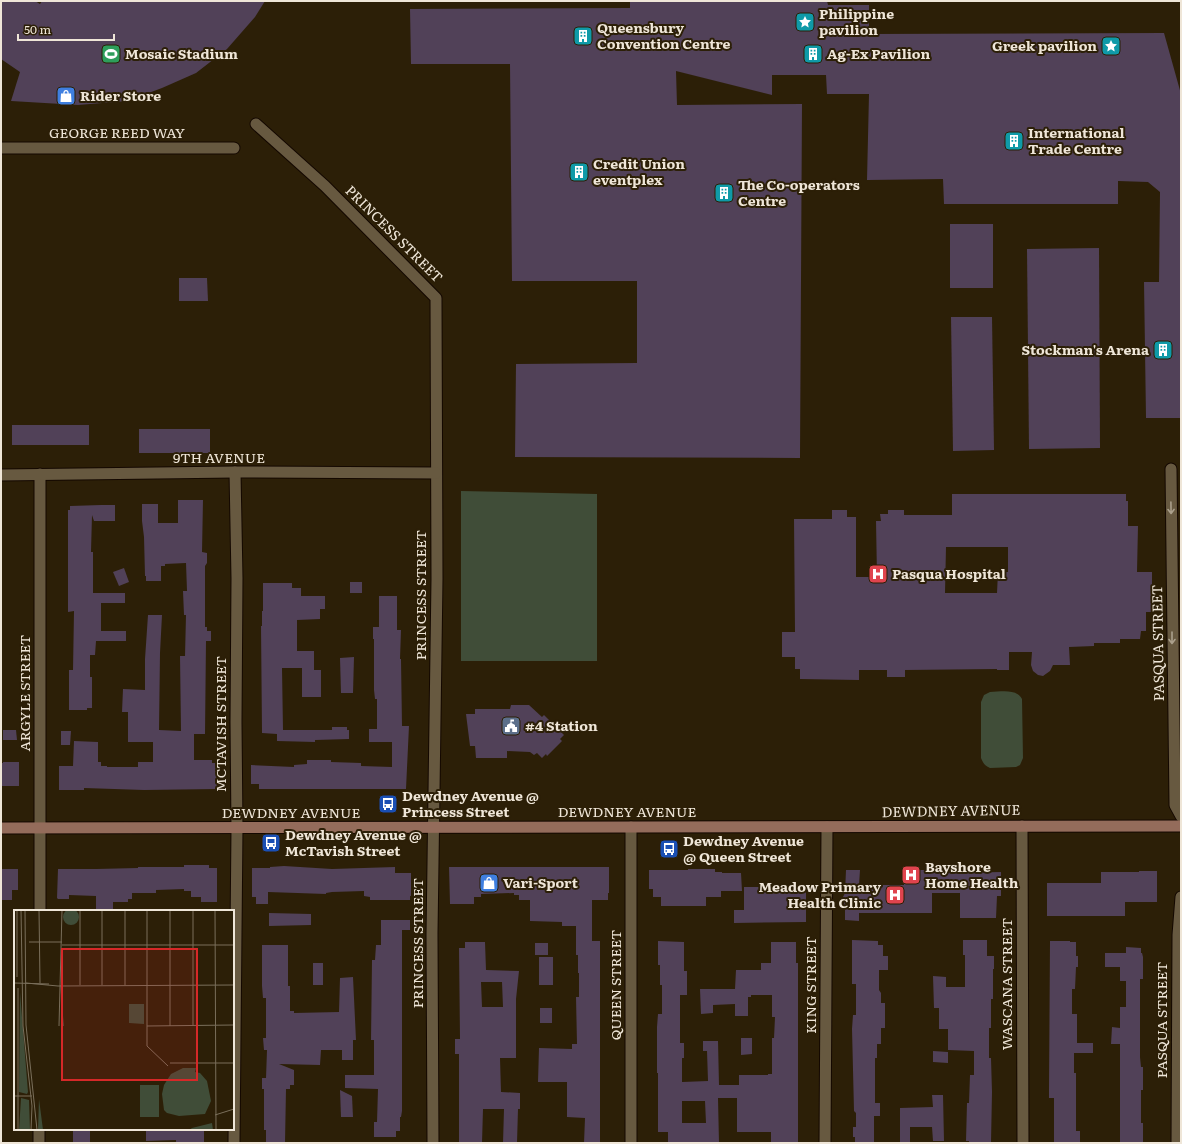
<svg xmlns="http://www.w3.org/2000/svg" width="1182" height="1144" viewBox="0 0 1182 1144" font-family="Literata,serif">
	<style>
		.green { fill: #404d38 }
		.building { fill: #514158; fill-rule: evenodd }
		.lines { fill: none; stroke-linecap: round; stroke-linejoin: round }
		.minor-casing { stroke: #140800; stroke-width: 13 }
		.tertiary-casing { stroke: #140800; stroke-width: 13 }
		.secondary-casing { stroke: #140800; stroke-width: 13 }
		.minor { stroke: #675940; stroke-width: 11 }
		.tertiary { stroke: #675940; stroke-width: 11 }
		.secondary { stroke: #946c5b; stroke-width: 11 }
		.oneway { stroke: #aba08c }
		.labels { text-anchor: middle; stroke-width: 4; stroke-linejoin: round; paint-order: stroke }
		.poi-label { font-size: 14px; font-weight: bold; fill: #efe6d8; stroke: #2c1f07; text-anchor: start }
		.street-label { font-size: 14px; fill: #efe6d8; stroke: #2c1f07 }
		.inset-road { fill: none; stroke: #7a6f5b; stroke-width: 1 }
		.view { fill: #d62828; fill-opacity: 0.15; stroke: #d62828; stroke-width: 2 }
		.inset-edge { fill: none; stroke: #efe6d8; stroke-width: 2 }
	</style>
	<rect width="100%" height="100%" fill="#2c1f07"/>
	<g class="green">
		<path d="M461,491L597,494V661H461Z"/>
		<path d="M990,692C1000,692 1016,688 1022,699L1023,758L1020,765L1016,767L990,768C985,766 983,763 981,758V702L984,695Z"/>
	</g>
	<g class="building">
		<path d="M1,1H35L40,4L42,1L120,2L144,1H265L255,17L227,49L196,73L162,88L127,101L78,105L11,101L20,72L1,59Z"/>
		<path d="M630,1H827L828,5H869V34L1164,33L1181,94V418H1146L1144,282H1159L1160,192L1148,182L1118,181V204H944L943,179L867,180L869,94H827L826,75H772V95L676,71L677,105L802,104L800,458L515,457L516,364L637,363V281H512L510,64H411L410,9L630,8Z"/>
		<rect x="950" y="224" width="43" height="64"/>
		<path d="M1099,248L1100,448L1029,449L1027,249Z"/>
		<path d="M179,278H207L208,301H179Z"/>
		<path d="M951,317H992L994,450L953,451Z"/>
		<rect x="12" y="425" width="77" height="20"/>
		<rect x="139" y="429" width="71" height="24"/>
		<path d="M952,494H1126V501H1128V526H1138L1137,572H1152V602L1151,612H1146V631H1141L1140,639H1120V643H1094V646L1069,647L1070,665H1053L1050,671L1043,676L1038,675L1033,671L1031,665L1032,652H1009V670H997V669L905,670V677H887V670H859V680L800,679V669H795V657H782V632H795L794,519H832V510H847V517H856V577H877L876,521H881L880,514H888V510H904V515H952ZM946,547H1008V572H998L997,593H945Z"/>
		<path d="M178,500H203L202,552L207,553V563L205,566V627H207V631H211V641H206L205,734H194V760H212V763H216L217,789L144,790L84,788V790H59V766H73L74,741L98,742V762H101V766H107V767H138V762H153V742H128V712H122L123,689L145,690V659L148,615H162L160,653L159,730L181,731L180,656H185L186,615H184L183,591H187L186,563L165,564V566H161V581H146V576H145L144,537L142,521V504H158V523H178Z"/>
		<path d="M101,505H115V521H94L92,515L91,552H93V593H125V603H101V631H126V641H96L95,655H90V677H92V708H87V710H69V670H73L74,611L68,612V510H70V506Z"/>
		<path d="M124,568L129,582L119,586L113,572Z"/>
		<rect x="350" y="582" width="12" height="11"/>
		<path d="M263,583H292V588H301V596H325V609H320V619L297,620V651H314V670H321V697H302V668H282L283,730H332V727H347V730H349V739L315,740V742L277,741V734L262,733L261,626H262V611H263Z"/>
		<path d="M379,596H397V630H401L400,659H401L402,726H409L406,789H259V784H251V765L294,767V765L307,764V760H331V762L361,763V766L392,767V742H369V729H377V699H375L374,690V639H373V627H379Z"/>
		<path d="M354,657L353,693H341L340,658Z"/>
		<path d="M511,705H529L542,717L544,715L564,735L560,739L562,741L547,756L546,754L542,758L537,753L534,755L530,752L507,751V758H476L475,746H470L466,714H475V709H510Z"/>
		<path d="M3,730H16L17,740H3Z"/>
		<path d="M61,731H71L70,745H61Z"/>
		<path d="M3,762H19V786H1V763H3Z"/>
		<path d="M184,865H209V868H217V902H201V897H191V891H184V889L156,890V893H132V899H128V902H113V911H96V896L69,895V899H58L57,898L58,869H96L138,868V867H184Z"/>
		<path d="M284,866L332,869L395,867V873H411V896H410V900H370V897L364,896V891L332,892L326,893V894L268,892V904H256V897H252V868H270V867Z"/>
		<path d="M449,867H609V893H608V900H592V941H600V1143H584L585,1118L567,1117V1082H538L539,1048L572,1049V1044H577L576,997H579V973H578V955H576V926H562V922L530,921V900H519V895H514V893L481,894V897H474V904H450Z"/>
		<path d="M938,868H952V873L1001,872V896H997L996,918H960V893H932V913H859V921L845,920V908L843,897L845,893L846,870H860L859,885H904V870H938Z"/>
		<path d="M1,869H18V890H12V900H1Z"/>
		<path d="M688,869H715V872H722V873H741L742,891H721V897H706V906H661V897H653V889H649V870H688Z"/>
		<path d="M1139,871H1157V902H1125V916H1047V883H1101V872H1139Z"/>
		<path d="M744,887H806V922L734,923V910H744Z"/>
		<path d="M269,913L311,914V925L269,926Z"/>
		<path d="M381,920H410V930H402V1111L401,1117H400V1131H396V1137H374V1122H377L378,1089L345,1088V1075H374V1040H371L372,960H375L376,945H381Z"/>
		<path d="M852,940L878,941V945H883V956H888V970H879V990L881,993V1003H885V1028H881V1044H877V1058H875V1103H880V1116H874V1143H855V1137H853V1127H856V1113L854,1111L852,1029L853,1015H856V984H852Z"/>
		<path d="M963,940H987V956H994V969H993V999H991V1028H989V1058H991L992,1092L991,1143H969V1141H966L967,1103H969L970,1075H974V1051L948,1050V1029H939V1008H934L933,976L946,977V987H965V955H963Z"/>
		<path d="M658,941L684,942V971H687V995H680V1043H684V1058H682V1082L708,1081L707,1051H703V1041H718L719,1085H739V1075H768V1074H772V1038H774L775,1017H772V995H751V997H748V1016H735V1004L713,1005V1013L701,1014L700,989H735L736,970H761V963H771V942H796V963H798V1142H793V1143H771V1132H737V1098H718L719,1143H668V1132H658V1073H657V1027L658,1014H662V985H660V965H658ZM682,1101H705L706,1123H682Z"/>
		<path d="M1050,941H1070V942H1076V956H1078V967H1076L1075,989H1072V1014H1077V1043H1093V1053H1074V1073H1076V1131H1080V1143H1054V1098H1049V1090Z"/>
		<path d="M465,942H485L486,970L519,971L516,999V1058H500L501,1092L520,1093V1109H518L517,1143H503L504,1109H483L482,1143H459V1054H455V1039H460L459,948H465ZM481,982H502L503,1007H482Z"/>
		<rect x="535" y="943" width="13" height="12"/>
		<path d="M262,945H288V986H290V1011H294V1013L339,1012L340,978L353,977L356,1040H353V1060H342V1050H321L320,1065L279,1064L294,1070V1085H290V1089H286L285,1143H266V1130H264V1089H262V1078H266L267,1050H264L263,1038H266V998H263L262,986Z"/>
		<path d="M1126,947L1141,948V953H1142L1143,957V979H1140V1057L1141,1067H1143V1090H1141V1123H1143V1143H1120V1044H1111L1112,1027L1120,1028V1007H1126V981H1120V967H1105V953H1126Z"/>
		<rect x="539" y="957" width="14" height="28"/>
		<rect x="313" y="963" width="10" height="22"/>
		<rect x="540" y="1008" width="12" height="15"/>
		<path d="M741,1038H752V1054L741,1055Z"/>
		<path d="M933,1051L948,1052V1063L933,1062Z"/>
		<path d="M340,1090L352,1096L353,1117H341Z"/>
		<path d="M932,1095H943L944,1141H933L932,1127H910V1143H900V1108L933,1107Z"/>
		<rect x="73" y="1129" width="17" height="14"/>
		<path d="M146,1129H204V1142H176V1140L146,1141Z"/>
	</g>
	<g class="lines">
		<g class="minor-casing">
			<g id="minor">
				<path d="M256,124L325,186L436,298L437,579L432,934L433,1143"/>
				<path d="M1,148H234"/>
				<path d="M1171,469L1175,805L1181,816"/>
				<path d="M40,474V911"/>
				<path d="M1,475L235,472L436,473"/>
				<path d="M1022,826L1023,1143"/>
				<path d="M39,1143V1129"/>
				<path d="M234,1143L237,828L236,722L237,578L235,472"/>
				<path d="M631,1143V827"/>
				<path d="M825,1143L827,827"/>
			</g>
		</g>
		<g class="tertiary-casing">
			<path id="tertiary" d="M1177,1143L1178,935L1181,897"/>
		</g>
		<g class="secondary-casing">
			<path id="secondary" d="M1,828L1181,826"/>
		</g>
		<use href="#minor" class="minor"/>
		<use href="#tertiary" class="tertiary"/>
		<use href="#secondary" class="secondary"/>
	</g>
	<defs><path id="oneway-shaft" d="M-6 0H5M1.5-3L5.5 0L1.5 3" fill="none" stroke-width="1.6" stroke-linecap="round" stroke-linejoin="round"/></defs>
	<g class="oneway">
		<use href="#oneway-shaft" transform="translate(1171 508) rotate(89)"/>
		<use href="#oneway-shaft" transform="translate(1172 638) rotate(90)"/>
	</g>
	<defs>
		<g id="sight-square" transform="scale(1)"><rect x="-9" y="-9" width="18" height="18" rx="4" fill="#0f9aa8" stroke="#2c1f07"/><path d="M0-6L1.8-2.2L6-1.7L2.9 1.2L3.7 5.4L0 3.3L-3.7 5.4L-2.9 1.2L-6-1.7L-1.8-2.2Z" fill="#fff"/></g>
		<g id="building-square" transform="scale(1)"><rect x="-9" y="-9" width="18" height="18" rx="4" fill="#0f9aa8" stroke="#2c1f07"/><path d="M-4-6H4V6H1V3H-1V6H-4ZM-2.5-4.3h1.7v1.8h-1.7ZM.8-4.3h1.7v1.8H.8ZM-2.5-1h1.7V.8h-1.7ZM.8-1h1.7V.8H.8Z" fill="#fff"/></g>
		<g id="stadium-square" transform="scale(1)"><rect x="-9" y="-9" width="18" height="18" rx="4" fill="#2e9e5b" stroke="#2c1f07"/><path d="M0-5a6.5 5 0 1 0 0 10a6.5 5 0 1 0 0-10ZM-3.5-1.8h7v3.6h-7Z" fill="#fff"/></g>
		<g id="shop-square" transform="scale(1)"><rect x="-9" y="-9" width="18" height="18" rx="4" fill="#3f7fe0" stroke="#2c1f07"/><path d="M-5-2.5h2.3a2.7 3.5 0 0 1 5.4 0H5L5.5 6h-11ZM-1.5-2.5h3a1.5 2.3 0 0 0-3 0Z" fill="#fff"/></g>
		<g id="hospital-square" transform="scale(1)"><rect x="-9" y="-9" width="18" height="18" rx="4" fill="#e0444e" stroke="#2c1f07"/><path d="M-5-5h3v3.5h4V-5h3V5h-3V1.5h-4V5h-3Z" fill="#fff"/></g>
		<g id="civic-square" transform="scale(1)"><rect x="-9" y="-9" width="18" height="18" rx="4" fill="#5c6f8a" stroke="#2c1f07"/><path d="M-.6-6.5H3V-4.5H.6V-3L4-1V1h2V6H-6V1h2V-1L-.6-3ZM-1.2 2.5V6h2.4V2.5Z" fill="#fff"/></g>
		<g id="bus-square" transform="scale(1)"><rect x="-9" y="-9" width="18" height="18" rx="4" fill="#1a4fb4" stroke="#2c1f07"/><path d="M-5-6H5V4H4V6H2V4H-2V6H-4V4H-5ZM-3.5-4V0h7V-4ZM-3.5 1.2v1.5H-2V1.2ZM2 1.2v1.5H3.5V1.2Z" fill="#fff"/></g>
	</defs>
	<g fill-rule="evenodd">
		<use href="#sight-square" x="805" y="22"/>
		<use href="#building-square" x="583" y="36"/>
		<use href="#sight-square" x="1111" y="46"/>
		<use href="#stadium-square" x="111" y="54"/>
		<use href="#building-square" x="813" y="54"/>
		<use href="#shop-square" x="66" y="96"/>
		<use href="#building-square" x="1014" y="141"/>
		<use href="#building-square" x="579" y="172"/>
		<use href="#building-square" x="724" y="193"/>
		<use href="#building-square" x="1163" y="350"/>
		<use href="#hospital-square" x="878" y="574"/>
		<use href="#civic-square" x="511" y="726"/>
		<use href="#bus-square" x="388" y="804"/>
		<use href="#bus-square" x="271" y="843"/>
		<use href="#bus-square" x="669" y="849"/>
		<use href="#hospital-square" x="911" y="875"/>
		<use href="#shop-square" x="489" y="883"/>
		<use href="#hospital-square" x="895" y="895"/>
	</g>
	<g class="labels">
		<g class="poi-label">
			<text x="819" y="19">Philippine<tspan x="819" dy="16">pavilion</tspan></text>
			<text x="597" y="33">Queensbury<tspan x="597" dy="16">Convention Centre</tspan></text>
			<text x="1097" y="51" text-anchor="end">Greek pavilion</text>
			<text x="125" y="59">Mosaic Stadium</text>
			<text x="827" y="59">Ag-Ex Pavilion</text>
			<text x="80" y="101">Rider Store</text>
			<text x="1028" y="138">International<tspan x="1028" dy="16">Trade Centre</tspan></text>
			<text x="593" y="169">Credit Union<tspan x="593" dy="16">eventplex</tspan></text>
			<text x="738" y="190">The Co-operators<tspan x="738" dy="16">Centre</tspan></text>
			<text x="1149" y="355" text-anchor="end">Stockman's Arena</text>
			<text x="892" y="579">Pasqua Hospital</text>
			<text x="525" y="731">#4 Station</text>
			<text x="402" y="801">Dewdney Avenue @<tspan x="402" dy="16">Princess Street</tspan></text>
			<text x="285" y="840">Dewdney Avenue @<tspan x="285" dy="16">McTavish Street</tspan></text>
			<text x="683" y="846">Dewdney Avenue<tspan x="683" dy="16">@ Queen Street</tspan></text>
			<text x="925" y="872">Bayshore<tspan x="925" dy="16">Home Health</tspan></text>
			<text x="503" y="888">Vari-Sport</text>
			<text x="881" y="892" text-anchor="end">Meadow Primary<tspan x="881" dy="16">Health Clinic</tspan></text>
		</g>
		<g class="street-label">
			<text x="117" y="138">GEORGE REED WAY</text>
			<text transform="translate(394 234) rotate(45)" y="5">PRINCESS STREET</text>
			<text x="219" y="463">9TH AVENUE</text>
			<text transform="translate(421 595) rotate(-90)" y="5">PRINCESS STREET</text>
			<text transform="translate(1158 643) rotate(-91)" y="5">PASQUA STREET</text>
			<text transform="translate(25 693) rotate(-90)" y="5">ARGYLE STREET</text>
			<text transform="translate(221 724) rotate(-90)" y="5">MCTAVISH STREET</text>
			<text transform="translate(951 811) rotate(-1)" y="5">DEWDNEY AVENUE</text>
			<text x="627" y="817">DEWDNEY AVENUE</text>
			<text x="291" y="818">DEWDNEY AVENUE</text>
			<text transform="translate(418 943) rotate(-90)" y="5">PRINCESS STREET</text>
			<text transform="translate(1007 984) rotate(-90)" y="5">WASCANA STREET</text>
			<text transform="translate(616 985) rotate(-90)" y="5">QUEEN STREET</text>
			<text transform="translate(811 985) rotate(-90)" y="5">KING STREET</text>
			<text transform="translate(1162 1020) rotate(-90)" y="5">PASQUA STREET</text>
		</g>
	</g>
	<g transform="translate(14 910)">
		<rect width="220" height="220" fill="#2c1f07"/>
		<path d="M49 7a8 8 0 1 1 16 0a8 8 0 1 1-16 0ZM6,82L14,182L13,184L5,182ZM115,94H130V114L115,113ZM169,158H182L181,162L186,163L193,171L197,191L191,204L165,206L153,203L150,200L148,184L150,175L157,164ZM126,175H145V207H126ZM7,188L15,190L16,220H5ZM25,189L29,220H24ZM198,213L199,220H175L178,218Z" fill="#404d38"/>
		<path class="inset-road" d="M3,0V67M7,0L9,116L18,196L17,220M11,0L12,115L23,220M25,0L26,73M66,0V75M88,0V75M133,0V136L154,156M156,0V116M201,0L202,220M15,32H48M48,35H220M0,73L35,74M12,73L44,76L220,75M47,75L49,116M111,75V0M45,116L48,0M133,116L220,115M179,116V0M156,153H220M0,186H18M201,205L220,199M4,220V78"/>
		<path class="view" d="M48,39H183V170H48Z"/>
		<rect width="220" height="220" class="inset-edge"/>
	</g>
	<rect width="1182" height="1144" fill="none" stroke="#efe6d8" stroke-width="4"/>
	<path d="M18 34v6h96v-6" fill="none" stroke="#efe6d8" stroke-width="2"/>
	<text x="24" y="34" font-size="12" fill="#efe6d8" stroke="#2c1f07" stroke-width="3" paint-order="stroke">50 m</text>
</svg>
